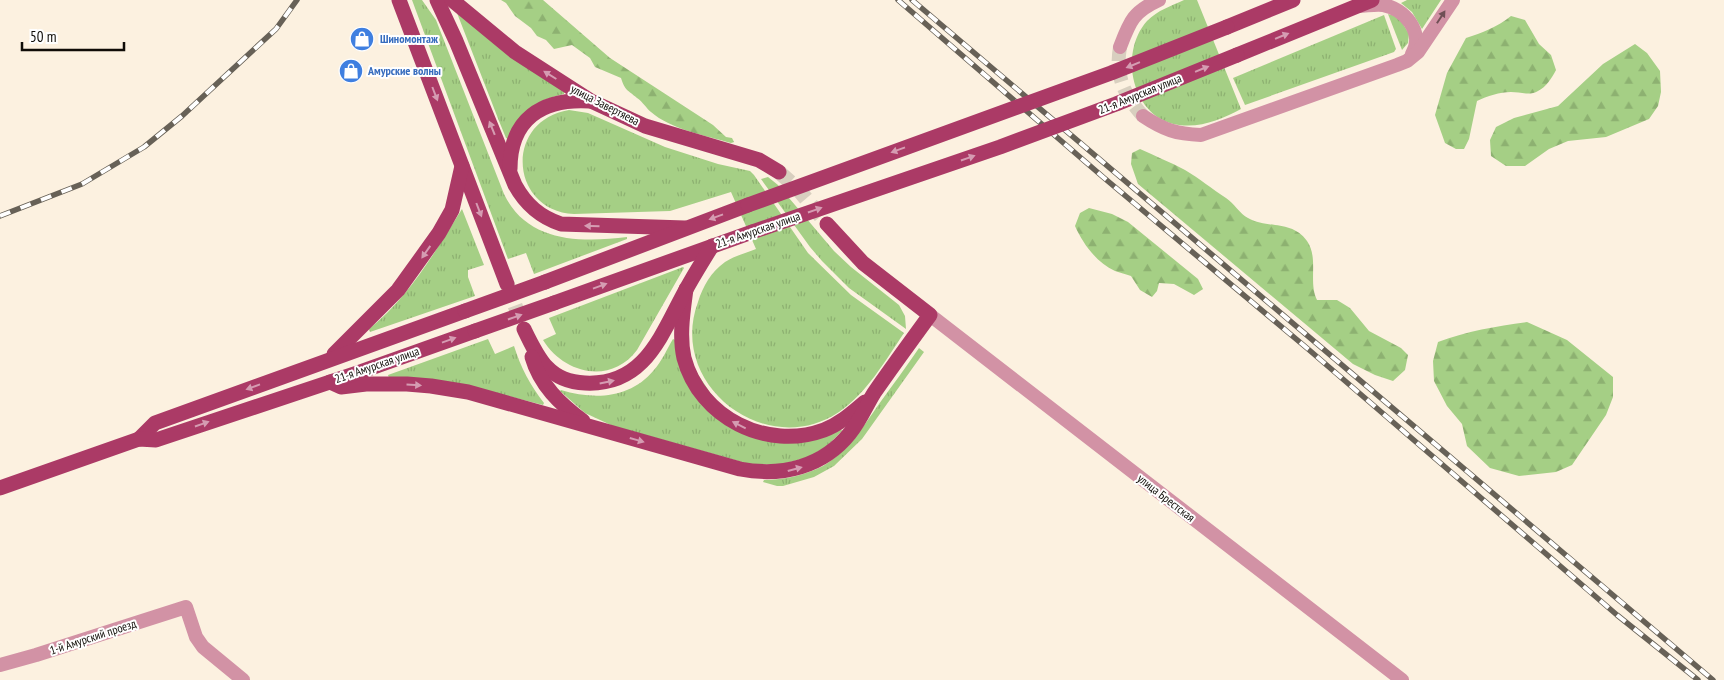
<svg xmlns="http://www.w3.org/2000/svg" width="1724" height="680" viewBox="0 0 1724 680" font-family="'PT Sans Narrow',sans-serif">
	<style>
		.grass { fill: url(#grass-tufts) }
		.forest { fill: url(#forest-firs) }
		.lines { fill: none; stroke-linecap: round; stroke-linejoin: round }
		.minor-tunnel { stroke: #d8cfbf; stroke-width: 14; stroke-dasharray: 14 7; stroke-linecap: butt }
		.major-tunnel { stroke: #d8cfbf; stroke-width: 15; stroke-dasharray: 15 8; stroke-linecap: butt }
		.minor { stroke: #d292a5; stroke-width: 14 }
		.major { stroke: #ab3a66; stroke-width: 15 }
		.rail-casing { stroke: #676157; stroke-width: 5.5 }
		.rail { stroke: #fff; stroke-width: 4; stroke-dasharray: 11; stroke-linecap: butt }
		.major-bridge { stroke: #ab3a66; stroke-width: 15 }
		.oneway { fill: #704f56 }
		.oneway2 { fill: #d59cb2 }
		.labels { text-anchor: middle; stroke-width: 4; stroke-linejoin: round; paint-order: stroke }
		.shop-label { font-size: 12px; font-weight: bold; fill: #366cbe; stroke: #fff; text-anchor: start }
		.street-label { font-size: 12px; fill: #0f0c07; stroke: #fff }
	</style>
	<defs>
		<pattern id="grass-tufts" width="24" height="20" patternUnits="userSpaceOnUse" patternTransform="scale(1.25)"><rect width="24" height="20" fill="#a5cf85"/><path d="M3 7l-1-3M5 7V3M7 7l1-3M15 17l-1-3M17 17v-4M19 17l1-3" fill="none" stroke="#8db171"/></pattern>
		<pattern id="forest-firs" width="22" height="20" patternUnits="userSpaceOnUse" patternTransform="scale(1.25)"><rect width="22" height="20" fill="#a5cf85"/><path d="M5 1l3.5 6h-7zM16 11l3.5 6h-7z" fill="#8db171"/></pattern>
	</defs>
	<rect width="100%" height="100%" fill="#fcf1e0"/>
	<g class="grass">
		<path d="M412,0H422L436,20L504,194C527,242 580,243 627,237V239L534,274L526,253L508,259Z"/>
		<path d="M1184,0H1197L1241,109C1222,119 1202,128 1179,125C1132,119 1118,53 1147,21C1158,10 1171,6 1184,0Z"/>
		<path d="M1407,0H1441L1422,29L1412,12L1401,3Z"/>
		<path d="M457,13L564,91V94C530,102 527,110 508,139L506,138L499,121Z"/>
		<path d="M1388,14L1399,17L1409,34L1408,43L1402,50Z"/>
		<path d="M1384,15L1396,49L1394,52L1245,105L1233,78Z"/>
		<path d="M569,110L588,113L665,147L718,164L750,171L754,175L808,253L851,295L904,333C885,361 867,393 839,412C766,461 667,385 698,302C703,286 711,272 725,262C734,256 746,253 756,249L731,192L670,211L574,214C510,211 503,121 569,110Z"/>
		<path d="M768,177L778,185L834,251L851,267L899,305L905,316L906,329L849,288L822,261L810,247L761,179Z"/>
		<path d="M462,209L484,265L468,270V277L475,296L370,332L369,329C409,297 435,252 462,209Z"/>
		<path d="M683,267L684,268L637,350C611,385 564,374 543,340L556,334L549,318Z"/>
		<path d="M488,339L495,354L514,346C521,368 530,385 544,403L543,405L462,384L389,378L388,375Z"/>
		<path d="M673,339L675,340L735,430L841,429L842,431L827,446L809,457L779,465L749,464L613,426L585,413L560,391L561,390C594,400 630,399 654,370C662,361 667,349 673,339Z"/>
		<path d="M919,348L924,352L862,439L834,466L814,477L783,486H777L763,482L764,480C784,480 805,475 823,466C847,452 863,427 879,404C892,386 906,367 919,348Z"/>
	</g>
	<g class="forest">
		<path d="M501,0H543L610,58L713,125L726,137L732,138L734,142L731,143C707,136 670,129 651,112C646,108 643,102 637,98C628,90 625,91 621,78L595,67L590,58L572,45L554,49L546,40L537,36L531,28L515,16L506,3Z"/>
		<path d="M1511,16L1525,20L1539,44L1551,55L1556,70C1552,78 1546,87 1538,91C1530,96 1520,92 1511,92C1500,92 1487,96 1477,101L1469,139L1464,149H1456L1445,143L1435,115L1447,73L1466,38C1482,33 1497,27 1511,16Z"/>
		<path d="M1635,44L1647,53L1660,71L1661,92L1658,106L1649,119L1606,137L1568,141L1549,149L1525,166H1506L1491,156L1490,140L1496,127L1514,118L1558,106L1603,64Z"/>
		<path d="M1140,149C1155,156 1170,162 1185,170C1199,178 1212,189 1226,198C1234,203 1240,214 1248,218C1268,229 1292,220 1307,241C1319,258 1308,282 1317,300H1337L1350,308L1369,331L1401,348L1408,355L1405,370L1393,381L1375,375L1353,364L1138,184L1131,164L1132,153Z"/>
		<path d="M1089,208L1112,214L1128,222L1198,279L1203,289L1194,295L1174,284L1159,283L1157,291L1152,297L1140,290L1131,276C1126,274 1120,273 1115,271C1097,263 1083,244 1075,226L1080,213Z"/>
		<path d="M1527,322L1567,340L1613,377V397L1606,415L1572,465L1556,472L1519,476L1490,468L1467,446L1462,424L1447,406L1434,381L1433,361L1438,342C1467,331 1497,326 1527,322Z"/>
	</g>
	<g class="lines">
		<path class="minor-tunnel" d="M1120,47C1115,76 1124,95 1143,116"/>
		<g class="major-tunnel">
			<path d="M779,172L798,189L827,224"/>
			<path d="M507,284L523,327"/>
		</g>
		<g class="minor">
			<path d="M1359,6C1366,6 1375,4 1383,5C1404,8 1425,33 1412,54"/>
			<path d="M1120,47C1130,21 1133,12 1159,0"/>
			<path d="M1143,116C1164,130 1176,134 1201,135L1397,65L1407,61L1418,52L1453,0"/>
			<path d="M930,315L1402,680"/>
			<path d="M0,665L36,655L186,607L196,637L203,647L243,680"/>
		</g>
		<g class="major">
			<path d="M399,0L507,284"/>
			<path d="M437,0L456,41L515,185C526,205 540,217 561,224L685,228"/>
			<path d="M452,0L515,52L591,101L645,126L759,160L779,172"/>
			<path d="M1227,27L1293,0"/>
			<path d="M1237,55L1372,0"/>
			<path d="M510,169C510,119 542,98 590,101"/>
			<path d="M545,282L748,205"/>
			<path d="M686,289C683,312 679,336 684,358C700,418 767,451 824,430C840,424 852,413 865,402"/>
			<path d="M554,303L752,232"/>
			<path d="M524,329C538,358 549,382 585,383C643,386 660,338 683,295C692,278 702,262 712,246"/>
			<path d="M334,354L398,290L439,233L452,210L462,166"/>
			<path d="M532,357C540,385 560,404 583,421"/>
			<path d="M330,382L341,387L366,384H407L431,386L468,392L740,469C782,477 823,467 850,433C860,421 866,406 874,393C892,367 911,341 930,315L863,263L827,224"/>
			<path d="M139,439L155,423L465,311"/>
			<path d="M0,488L139,439L156,440L357,373L475,331"/>
		</g>
		<g class="rail-casing">
			<g id="rail">
				<path d="M898,0L1103,177L1308,349L1617,615L1698,680"/>
				<path d="M912,0L1713,680"/>
				<path d="M0,216L82,184L144,147L182,116L276,29L297,0"/>
			</g>
		</g>
		<use href="#rail" class="rail"/>
		<g class="major-bridge">
			<path d="M748,205L1111,73L1227,27"/>
			<path d="M752,232L1000,147L1116,104L1237,55"/>
			<path d="M465,311L545,282"/>
			<path d="M475,331L554,303"/>
		</g>
	</g>
	<defs><path id="oneway-solid" d="M-6-.8H1V-3.2L6.5 0L1 3.2V.8H-6Z" transform="scale(1.25)"/></defs>
	<use class="oneway" href="#oneway-solid" transform="translate(1441 17) rotate(-57)"/>
	<g class="oneway2">
		<use href="#oneway-solid" transform="translate(1282 36) rotate(-22)"/>
		<use href="#oneway-solid" transform="translate(1133 65) rotate(158)"/>
		<use href="#oneway-solid" transform="translate(1202 69) rotate(-22)"/>
		<use href="#oneway-solid" transform="translate(550 75) rotate(-148)"/>
		<use href="#oneway-solid" transform="translate(435 94) rotate(69)"/>
		<use href="#oneway-solid" transform="translate(492 128) rotate(-112)"/>
		<use href="#oneway-solid" transform="translate(898 150) rotate(160)"/>
		<use href="#oneway-solid" transform="translate(968 158) rotate(-19)"/>
		<use href="#oneway-solid" transform="translate(479 210) rotate(69)"/>
		<use href="#oneway-solid" transform="translate(815 210) rotate(-19)"/>
		<use href="#oneway-solid" transform="translate(716 217) rotate(160)"/>
		<use href="#oneway-solid" transform="translate(592 226) rotate(-179)"/>
		<use href="#oneway-solid" transform="translate(426 252) rotate(125)"/>
		<use href="#oneway-solid" transform="translate(600 286) rotate(-20)"/>
		<use href="#oneway-solid" transform="translate(515 317) rotate(-19)"/>
		<use href="#oneway-solid" transform="translate(449 340) rotate(-20)"/>
		<use href="#oneway-solid" transform="translate(607 382) rotate(-12)"/>
		<use href="#oneway-solid" transform="translate(414 385) rotate(3)"/>
		<use href="#oneway-solid" transform="translate(253 387) rotate(160)"/>
		<use href="#oneway-solid" transform="translate(202 424) rotate(-19)"/>
		<use href="#oneway-solid" transform="translate(739 425) rotate(-153)"/>
		<use href="#oneway-solid" transform="translate(637 440) rotate(16)"/>
		<use href="#oneway-solid" transform="translate(795 469) rotate(-15)"/>
	</g>
	<defs>
		<g id="shop-disc" transform="scale(1.25)"><circle r="9.5" fill="#3f7fe0" stroke="#fff"/><path d="M-5-2.5h2.3a2.7 3.5 0 0 1 5.4 0H5L5.5 6h-11ZM-1.5-2.5h3a1.5 2.3 0 0 0-3 0Z" fill="#fff"/></g>
	</defs>
	<g fill-rule="evenodd">
		<use href="#shop-disc" x="362" y="39"/>
		<use href="#shop-disc" x="351" y="71"/>
	</g>
	<g class="labels">
		<g class="shop-label">
			<text x="380" y="43">Шиномонтаж</text>
			<text x="368" y="75">Амурские волны</text>
		</g>
		<g class="street-label">
			<text transform="translate(1140 94) rotate(-22)" y="4">21-я Амурская улица</text>
			<text transform="translate(605 105) rotate(27)" y="4">улица Завертяева</text>
			<text transform="translate(758 230) rotate(-19)" y="4">21-я Амурская улица</text>
			<text transform="translate(377 365) rotate(-19)" y="4">21-я Амурская улица</text>
			<text transform="translate(1166 498) rotate(38)" y="4">улица Брестская</text>
			<text transform="translate(93 637) rotate(-18)" y="4">1-й Амурский проезд</text>
		</g>
	</g>
	<path d="M22 42v8h102v-8" fill="none" stroke="#0f0c07" stroke-width="2.5"/>
	<text x="30" y="42" font-size="15" fill="#0f0c07" stroke="#ffffff" stroke-width="4" paint-order="stroke">50 m</text>
</svg>
